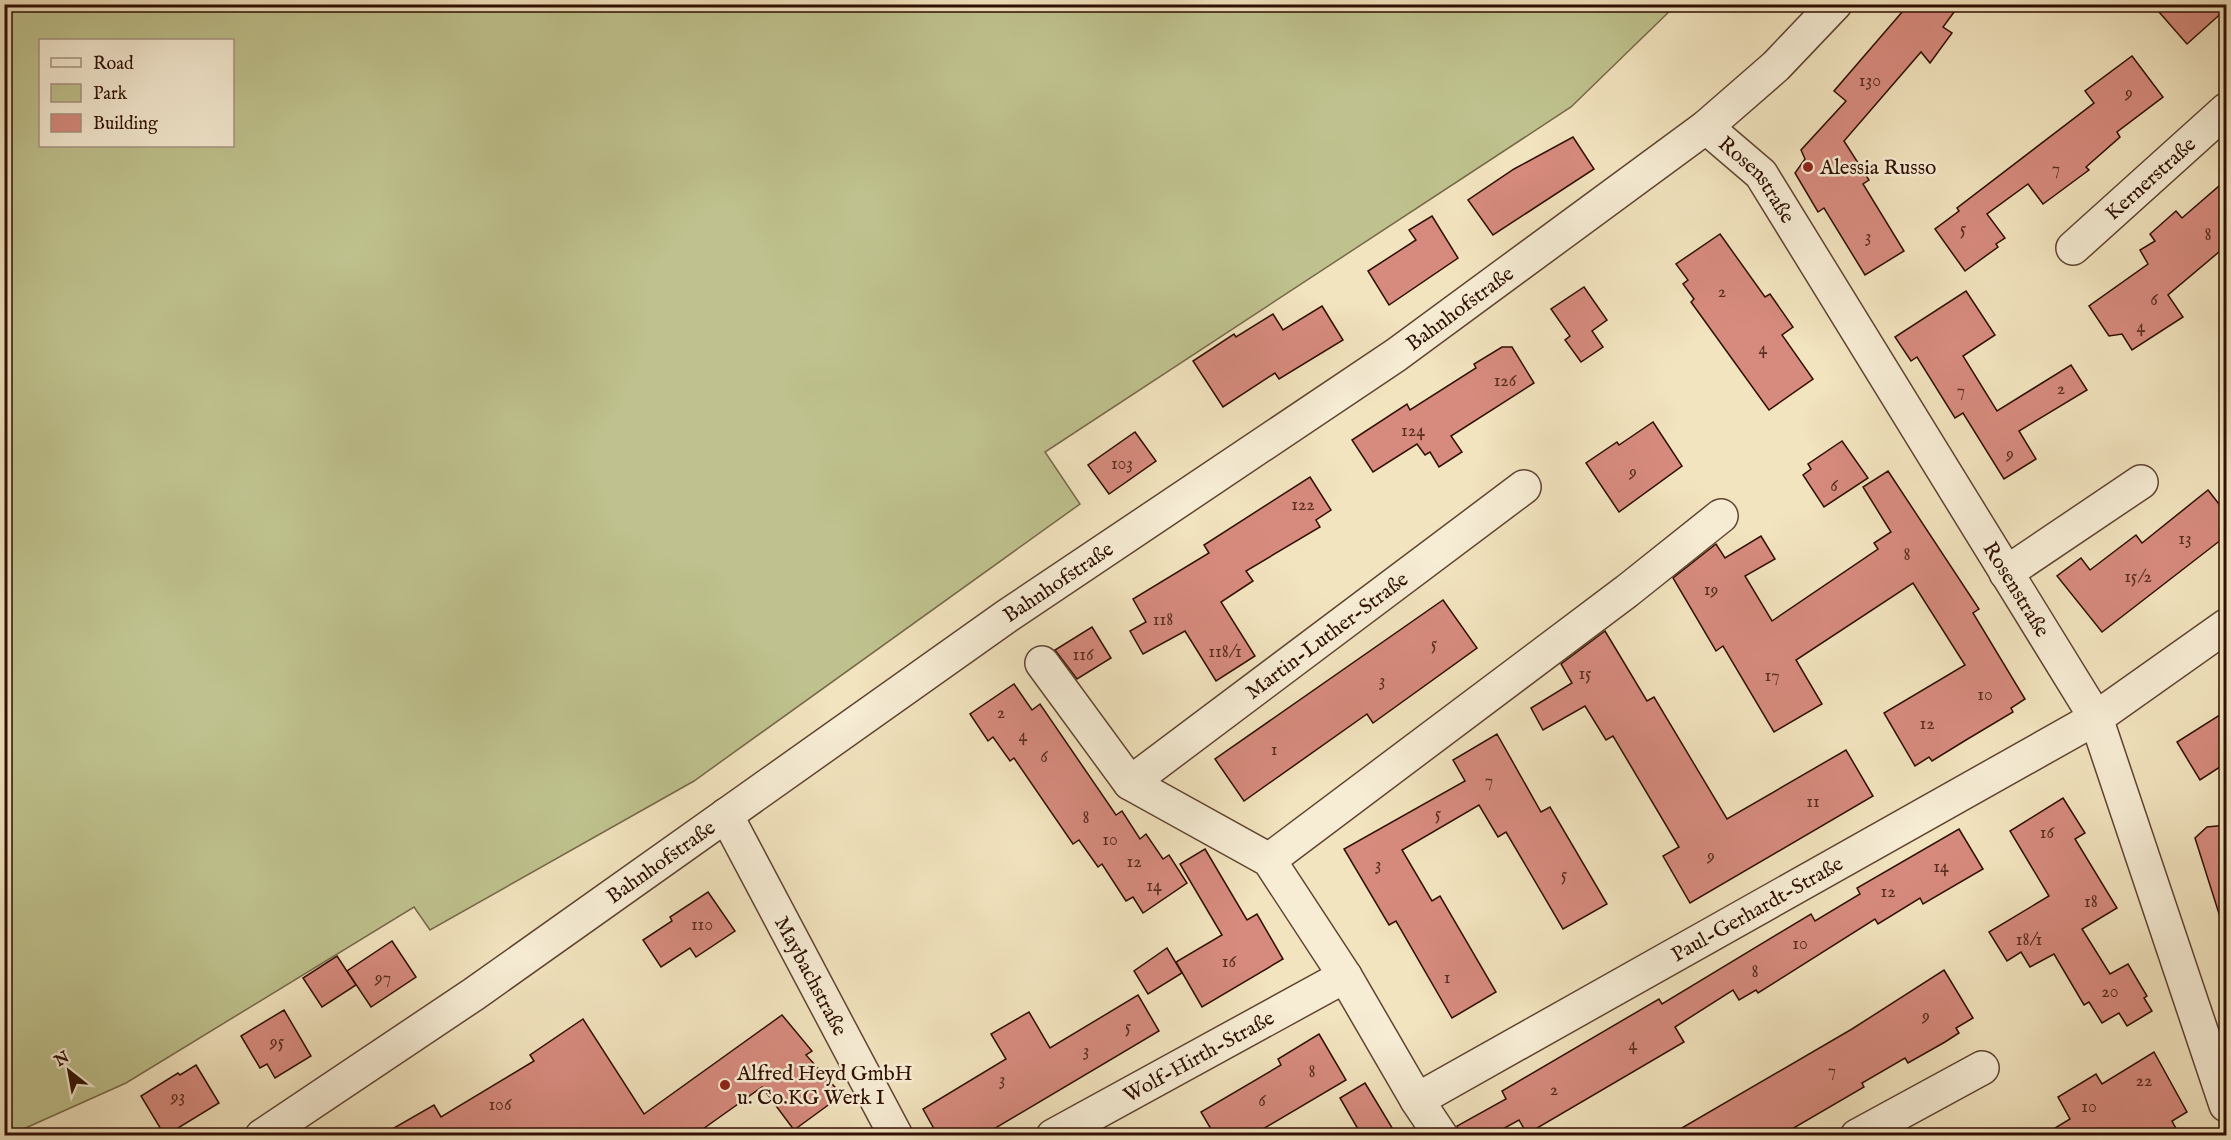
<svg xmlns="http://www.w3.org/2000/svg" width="2231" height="1140" viewBox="0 0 2231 1140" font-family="'IM FELL English',serif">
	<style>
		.green { fill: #bfc28e; stroke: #776848; stroke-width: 1.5; fill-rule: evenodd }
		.building { fill: #d78b7e; stroke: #2f0f02; stroke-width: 1.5 }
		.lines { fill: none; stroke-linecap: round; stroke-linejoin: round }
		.minor-casing { stroke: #604431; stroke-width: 36 }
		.minor { stroke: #f7edd5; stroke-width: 33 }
		.poi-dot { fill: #8f2418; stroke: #f7edd5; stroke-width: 2 }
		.labels { text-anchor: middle; stroke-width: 5; stroke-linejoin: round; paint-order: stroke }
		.number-label { font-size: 18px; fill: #592e21 }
		.poi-label { font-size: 21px; fill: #2f0f02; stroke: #f7edd5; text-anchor: start }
		.street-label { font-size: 21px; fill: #2f0f02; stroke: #f7edd5 }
	</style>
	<rect width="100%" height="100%" fill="#f2e4bf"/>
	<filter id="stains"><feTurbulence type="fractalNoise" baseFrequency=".00333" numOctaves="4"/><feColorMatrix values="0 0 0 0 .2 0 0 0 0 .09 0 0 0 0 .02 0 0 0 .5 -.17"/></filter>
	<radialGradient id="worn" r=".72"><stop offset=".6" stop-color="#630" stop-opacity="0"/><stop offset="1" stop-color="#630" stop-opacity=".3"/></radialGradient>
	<path class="green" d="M5,4H1676V5L1571,107L1045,452L1080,504L694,781L430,930L414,907L126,1083L10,1135L5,1136ZM40,40H232V146H40Z"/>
	<g class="building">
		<path d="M1909,4H1960L1943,27L1952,33L1930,63L1921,52L1844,141L1869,180L1863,184L1904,251L1865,275L1824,208L1818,212L1795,173L1805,159L1801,150L1846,101L1834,91Z"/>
		<path d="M2152,4H2226V9L2187,44Z"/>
		<path d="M2132,56L2163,97L2117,132L2120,137L2086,167L2089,170L2043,204L2028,184L1987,214L2005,238L1996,244L1998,247L1965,271L1935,229L1959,211L1957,208L2094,103L2085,91Z"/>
		<path d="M1573,137L1594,169L1493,235L1468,200L1514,169Z"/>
		<path d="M2226,180V246L2168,295L2183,317L2132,350L2122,334L2109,336L2089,306L2148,264L2140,250L2155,241L2150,234L2176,211L2182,218Z"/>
		<path d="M1432,216L1458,258L1389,305L1368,271L1416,240L1409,230Z"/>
		<path d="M1720,234L1765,297L1770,294L1793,327L1782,335L1813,379L1769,410L1691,302L1694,299L1683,284L1688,280L1676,264Z"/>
		<path d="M1584,287L1607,320L1592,331L1603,347L1581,362L1565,340L1570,336L1551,309Z"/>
		<path d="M1966,291L1995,335L1963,356L1997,411L2071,365L2087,390L2019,431L2036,459L2004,479L1963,413L1955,418L1917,357L1911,361L1895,337Z"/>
		<path d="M1322,306L1343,340L1279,379L1275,373L1223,407L1193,361L1234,334L1236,337L1273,314L1283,330Z"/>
		<path d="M1502,347H1512L1534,383L1451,436L1462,452L1439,467L1430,452L1425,455L1417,444L1373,472L1352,440L1407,404L1410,410L1476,368L1474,364Z"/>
		<path d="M1653,422L1682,466L1619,512L1586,463L1617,442L1619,445Z"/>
		<path d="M1135,432L1156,461L1109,494L1088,465Z"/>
		<path d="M1842,441L1868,478L1824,507L1803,475L1811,469L1808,464Z"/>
		<path d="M1888,471L1979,609L1973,613L2025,699L2011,708L2013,712L1966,740L1932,761L1929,757L1915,766L1884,713L1965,665L1913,583L1796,660L1822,704L1774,732L1723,646L1716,651L1673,578L1716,544L1725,558L1761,536L1775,559L1745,576L1772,621L1878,549L1874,543L1891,532L1863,487Z"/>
		<path d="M1310,477L1331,510L1316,520L1320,527L1246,571L1253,581L1221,602L1255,656L1216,681L1185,631L1143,654L1130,631L1146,622L1133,599L1209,553L1204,545Z"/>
		<path d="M2208,490L2226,513V536L2102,632L2057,576L2081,558L2090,570L2136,535L2142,543Z"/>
		<path d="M1443,600L1477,648L1373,723L1367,714L1244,801L1215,759Z"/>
		<path d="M1092,627L1111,658L1077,679L1055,650Z"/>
		<path d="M1605,631L1647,701L1654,697L1727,819L1846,750L1873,796L1690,903L1663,856L1679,847L1613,736L1606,740L1585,706L1543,730L1531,708L1572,683L1561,664Z"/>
		<path d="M1014,684L1032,710L1040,704L1116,815L1122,811L1140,839L1146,834L1163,859L1169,855L1187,883L1143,913L1133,897L1126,901L1102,864L1098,867L1079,840L1073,844L1014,758L1010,761L993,737L988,741L970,714Z"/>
		<path d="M2226,711V763L2200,780L2177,742Z"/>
		<path d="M1497,734L1541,812L1550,807L1607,904L1563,929L1506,832L1498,837L1479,805L1402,850L1432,901L1440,896L1496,992L1452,1018L1396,921L1389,925L1344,849L1465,781L1453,760Z"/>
		<path d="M2063,798L2085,833L2075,839L2117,908L2082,929L2110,974L2128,964L2147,996L2144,998L2152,1011L2127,1026L2119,1013L2102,1023L2089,1002L2084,1005L2054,954L2030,967L2021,952L2007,961L1989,932L2049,896L2010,831Z"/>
		<path d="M2226,825V919L2221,920L2195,838L2207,827Z"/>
		<path d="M1959,829L1983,869L1923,904L1920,898L1878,924L1875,919L1758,993L1756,990L1739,1000L1733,990L1675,1027L1684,1042L1527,1134L1519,1120L1490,1136H1460L1457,1126L1506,1099L1502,1091L1659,999L1662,1004L1811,914L1815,921L1860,894L1857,888Z"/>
		<path d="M1205,849L1247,920L1257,914L1283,959L1202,1007L1176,962L1222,935L1180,864Z"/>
		<path d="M708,892L735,931L696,957L690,948L661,967L643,940L672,921L670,917Z"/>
		<path d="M392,941L416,977L371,1007L347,971Z"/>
		<path d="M1167,948L1182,973L1148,994L1134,971Z"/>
		<path d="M337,956L356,985L322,1007L303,978Z"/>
		<path d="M1944,970L1973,1018L1956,1028L1959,1033L1945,1042L1908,1063L1905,1058L1862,1083L1864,1087L1780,1136H1668L1852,1029Z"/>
		<path d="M1138,995L1159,1031L982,1136H938L923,1109L1006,1059L991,1034L1029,1012L1050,1048Z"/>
		<path d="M284,1010L311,1056L275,1078L267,1064L260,1068L241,1036Z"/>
		<path d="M782,1015L812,1051L806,1055L842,1095L794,1130L762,1087L693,1136H380L434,1105L441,1117L534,1061L530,1055L583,1019L644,1114Z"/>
		<path d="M1319,1034L1346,1080L1251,1136H1215L1201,1112L1281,1065L1278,1059Z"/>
		<path d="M2154,1052L2187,1112L2172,1121L2180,1136H2042L2070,1119L2058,1097L2096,1074L2102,1084Z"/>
		<path d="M196,1065L219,1103L165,1136L141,1096L178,1073L180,1075Z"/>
		<path d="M1365,1083L1397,1136H1362L1340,1098Z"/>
	</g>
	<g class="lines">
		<g class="minor-casing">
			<g id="minor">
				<path id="s1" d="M1706,127L1761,174L2096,718L2226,1105"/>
				<path id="s2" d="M2073,248L2226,110"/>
				<path d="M2006,573L2141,482"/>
				<path d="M1042,663L1130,783L1269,860L1345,976L1417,1100L1441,1136"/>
				<path id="s3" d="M1130,783L1524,487"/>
				<path id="s4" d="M726,815L896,1136"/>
				<path d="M1269,860L1627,591L1721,516"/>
				<path id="s5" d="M1417,1100L2096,718L2226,626"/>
				<path id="s6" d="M262,1136L474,994L1007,616L1396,355L1706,127L1776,66L1835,4"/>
				<path id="s7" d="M1053,1136L1345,976"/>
				<path d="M1857,1136L1982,1068"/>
			</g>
		</g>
		<use href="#minor" class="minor"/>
	</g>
	<g class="poi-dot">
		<circle cx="1808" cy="167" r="6"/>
		<circle cx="725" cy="1085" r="6"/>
	</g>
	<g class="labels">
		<g class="number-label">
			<text x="1870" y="86">130</text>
			<text x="2129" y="98">9</text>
			<text x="2056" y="174">7</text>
			<text x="1963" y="234">5</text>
			<text x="2208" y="240">8</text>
			<text x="1868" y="242">3</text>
			<text x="1722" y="297">2</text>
			<text x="2154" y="305">6</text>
			<text x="2141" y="332">4</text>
			<text x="1763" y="354">4</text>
			<text x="1505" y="386">126</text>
			<text x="2061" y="394">2</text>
			<text x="1961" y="396">7</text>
			<text x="1413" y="436">124</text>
			<text x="2010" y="459">9</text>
			<text x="1122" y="469">103</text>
			<text x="1633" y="477">9</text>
			<text x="1834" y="491">6</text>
			<text x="1303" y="510">122</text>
			<text x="2185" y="544">13</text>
			<text x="1907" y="560">8</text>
			<text x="2138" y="582">15/2</text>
			<text x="1711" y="595">19</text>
			<text x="1163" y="625">118</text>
			<text x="1434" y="649">5</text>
			<text x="1225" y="657">118/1</text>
			<text x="1083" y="660">116</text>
			<text x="1585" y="679">15</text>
			<text x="1772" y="681">17</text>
			<text x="1382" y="686">3</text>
			<text x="1985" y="700">10</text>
			<text x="1001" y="718">2</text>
			<text x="1927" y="729">12</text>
			<text x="1023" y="741">4</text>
			<text x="1274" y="755">1</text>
			<text x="1044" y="762">6</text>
			<text x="1489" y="786">7</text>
			<text x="1813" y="807">11</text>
			<text x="1438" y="819">5</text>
			<text x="1086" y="823">8</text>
			<text x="2047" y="838">16</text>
			<text x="1110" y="845">10</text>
			<text x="1711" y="861">9</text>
			<text x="1134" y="867">12</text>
			<text x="1378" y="870">3</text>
			<text x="1941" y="872">14</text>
			<text x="1564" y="880">5</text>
			<text x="1154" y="891">14</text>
			<text x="1888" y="897">12</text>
			<text x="2091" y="907">18</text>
			<text x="702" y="930">110</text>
			<text x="2029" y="945">18/1</text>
			<text x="1800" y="949">10</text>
			<text x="1229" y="967">16</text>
			<text x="1755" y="977">8</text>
			<text x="383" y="983">97</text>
			<text x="1447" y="983">1</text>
			<text x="2110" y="997">20</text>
			<text x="1926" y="1021">9</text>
			<text x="1128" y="1032">5</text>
			<text x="277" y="1047">95</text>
			<text x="1633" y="1050">4</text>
			<text x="1086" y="1056">3</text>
			<text x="1832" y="1076">7</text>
			<text x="1312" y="1077">8</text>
			<text x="1002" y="1085">3</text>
			<text x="2144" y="1086">22</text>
			<text x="1554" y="1095">2</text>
			<text x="178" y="1102">93</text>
			<text x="1262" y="1106">6</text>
			<text x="500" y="1110">106</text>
			<text x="2089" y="1112">10</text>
		</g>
		<g class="poi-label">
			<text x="1820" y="174">Alessia Russo</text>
			<text x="737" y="1080">Alfred Heyd GmbH<tspan x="737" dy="24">u. Co.KG Werk I</tspan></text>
		</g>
		<g class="street-label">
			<text dy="7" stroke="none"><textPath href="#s2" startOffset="104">Kernerstraße</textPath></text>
			<text dy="7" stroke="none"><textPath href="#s1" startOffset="74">Rosenstraße</textPath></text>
			<text dy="7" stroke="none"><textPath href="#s6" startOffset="1456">Bahnhofstraße</textPath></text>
			<text dy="7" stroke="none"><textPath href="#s6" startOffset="970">Bahnhofstraße</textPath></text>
			<text dy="7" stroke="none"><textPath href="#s1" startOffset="560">Rosenstraße</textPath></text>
			<text dy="7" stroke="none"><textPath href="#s3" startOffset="246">Martin-Luther-Straße</textPath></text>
			<text dy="7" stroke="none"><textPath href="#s6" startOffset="484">Bahnhofstraße</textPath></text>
			<text dy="7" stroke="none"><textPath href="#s5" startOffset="390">Paul-Gerhardt-Straße</textPath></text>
			<text dy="7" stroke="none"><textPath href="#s4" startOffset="182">Maybachstraße</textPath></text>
			<text dy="7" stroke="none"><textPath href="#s7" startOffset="166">Wolf-Hirth-Straße</textPath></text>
		</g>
	</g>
	<rect width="2231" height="1140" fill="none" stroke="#f2e4bf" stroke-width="24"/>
	<rect x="6" y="6" width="2219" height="1128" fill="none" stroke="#2f0f02" stroke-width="3"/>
	<rect x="12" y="12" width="2207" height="1116" fill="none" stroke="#2f0f02" stroke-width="1.5"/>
	<rect x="39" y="39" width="195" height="108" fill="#f7edd5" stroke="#a79481" stroke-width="1.5"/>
	<rect x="51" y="58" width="30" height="9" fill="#f7edd5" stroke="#a79481" stroke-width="1.5"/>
	<text x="93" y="69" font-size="18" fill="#2f0f02">Road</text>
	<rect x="51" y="84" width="30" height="18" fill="#bfc28e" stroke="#a79481" stroke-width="1.5"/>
	<text x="93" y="99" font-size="18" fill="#2f0f02">Park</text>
	<rect x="51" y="114" width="30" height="18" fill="#d78b7e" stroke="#a79481" stroke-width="1.5"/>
	<text x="93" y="129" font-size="18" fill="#2f0f02">Building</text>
	<g transform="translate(69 1071) rotate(329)" stroke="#f7edd5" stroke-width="4.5" paint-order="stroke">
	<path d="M0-4.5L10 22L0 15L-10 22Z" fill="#2f0f02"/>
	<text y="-9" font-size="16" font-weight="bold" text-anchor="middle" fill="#2f0f02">N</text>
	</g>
	<rect width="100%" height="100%" filter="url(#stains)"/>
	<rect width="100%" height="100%" fill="url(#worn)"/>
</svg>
